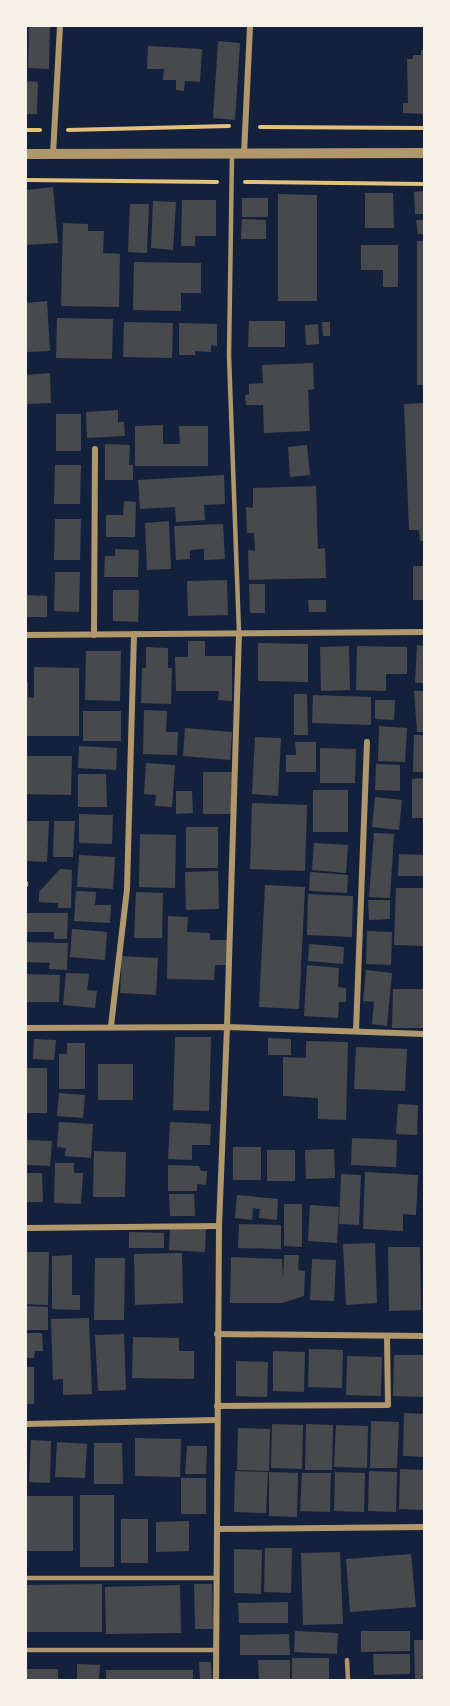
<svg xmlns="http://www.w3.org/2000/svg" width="450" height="1706" viewBox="0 0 450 1706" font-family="'Roboto Condensed',sans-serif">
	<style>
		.building { fill: #48494c }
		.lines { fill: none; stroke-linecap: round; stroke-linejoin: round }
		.path { stroke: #e5c07b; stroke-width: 4 }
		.service { stroke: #b1986c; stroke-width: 4.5 }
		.minor { stroke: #b1986c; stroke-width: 6 }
		.tertiary { stroke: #b1986c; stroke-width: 10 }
	</style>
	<rect width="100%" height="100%" fill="#14213d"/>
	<g class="building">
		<path d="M29,26H50L49,69L28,68Z"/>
		<path d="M218,41L240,43L235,120L213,118Z"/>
		<path d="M148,46L202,49L200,82L185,81L184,91L176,90V80H163L164,69H147Z"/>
		<path d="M421,50H424V114L403,113V103H408L407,59H413V55H421Z"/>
		<path d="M26,81L38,82L37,114H26Z"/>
		<path d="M53,187L58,243L26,245V190Z"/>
		<path d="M424,191V214H415L414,192Z"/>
		<path d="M365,193H393L394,228H365Z"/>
		<path d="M278,194L317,195V301H278Z"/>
		<rect x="242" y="198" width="26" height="19"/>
		<path d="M182,200H216V236H195V246H181Z"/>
		<path d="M153,201L176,202L173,250L151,248Z"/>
		<path d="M130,204H149L147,253L128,252Z"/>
		<path d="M242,219L266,220V239H241Z"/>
		<path d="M416,220H424V234H418Z"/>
		<path d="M63,223L88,224V231H104L103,253L120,254L119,307L61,306Z"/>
		<rect x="417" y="241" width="7" height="144"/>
		<path d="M361,245H398V287H383V270H361Z"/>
		<path d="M134,262L201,263V293H181V311L133,310Z"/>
		<path d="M47,301L50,351L26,352V303Z"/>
		<path d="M57,318L113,319L112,359L56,358Z"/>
		<path d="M249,321H285V347H248Z"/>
		<path d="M124,322L173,323L172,358L123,357Z"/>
		<path d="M322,322H330V336H323Z"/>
		<path d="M179,323L217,324V346L211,345V352L195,351V355H179Z"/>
		<path d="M318,324L319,344L306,345L305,325Z"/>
		<path d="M313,363L314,389L308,390L310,431L264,433L263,405H246L245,395L249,394V384L263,383L262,365Z"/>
		<path d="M50,373L51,403L26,404V375Z"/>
		<path d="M424,403V541H420L419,530H409L404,404Z"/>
		<path d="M118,410V422H124L125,436L87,438L86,412Z"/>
		<rect x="56" y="414" width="25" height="37"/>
		<path d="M163,425V444H180L179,426H208V466H135V426Z"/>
		<path d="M105,444L130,445L129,465H133V480H105Z"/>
		<path d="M307,445L310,475L290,477L288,447Z"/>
		<path d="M55,465H81L80,504H54Z"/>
		<path d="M224,475L225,504L204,505L205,520L176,522L175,507L140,509L138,480Z"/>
		<path d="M316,486L318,549L325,548L326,578L249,580L248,550L255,551L254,533H247L246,507L253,508V488Z"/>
		<path d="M124,501L136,502L135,537H106V515H123Z"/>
		<path d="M55,519H81L80,560H54Z"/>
		<path d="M169,521L171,569L147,570L145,523Z"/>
		<path d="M223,524L225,559L204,560V549L190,550V559L176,560L174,526Z"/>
		<path d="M115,549L139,550L138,577H104L105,556H115Z"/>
		<rect x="413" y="566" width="11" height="34"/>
		<path d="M55,572H80L79,612L54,611Z"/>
		<path d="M227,580L228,615L188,616L187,581Z"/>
		<path d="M249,584H265V613H250Z"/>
		<path d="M113,590H139L138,622L113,621Z"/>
		<path d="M26,595L47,596V617H26Z"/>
		<path d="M308,600H326V612H309Z"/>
		<path d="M188,641H205V656H232V701L218,700L219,691H176L175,657H188Z"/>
		<path d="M258,643L308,644V682L258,681Z"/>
		<path d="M417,645L424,646V683H415Z"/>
		<path d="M349,646L350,690L321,691L320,647Z"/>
		<path d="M357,646L407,647V674H386V691L356,690Z"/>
		<path d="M146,647L168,648V668H172L171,704L141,703L142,668H146Z"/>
		<path d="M86,651H121L120,701L85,700Z"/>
		<path d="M34,667L79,668V736H26V682L28,683V697L34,698Z"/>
		<path d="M414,691H424V732H417Z"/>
		<path d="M294,694H307L308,735H294Z"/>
		<path d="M313,695L371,697V725L312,723Z"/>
		<path d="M375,700H395L394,720L375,719Z"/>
		<path d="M144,710L167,711L166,732H178L177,755L143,754Z"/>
		<rect x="83" y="711" width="38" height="30"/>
		<path d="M379,726L407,728L405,762L378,761Z"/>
		<path d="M185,728L232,732L230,760L183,756Z"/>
		<path d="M414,735H424V772H413Z"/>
		<path d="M255,737L281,738L278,796L252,794Z"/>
		<path d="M295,742H316V772H286V755H296Z"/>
		<path d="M79,746L117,748L116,770L78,768Z"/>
		<path d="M320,748L356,749L355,783H320Z"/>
		<path d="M27,756H72L71,795L26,794Z"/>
		<path d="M146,763L175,765L172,807L155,806L156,795L144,794Z"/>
		<path d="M376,764L400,765V791L375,790Z"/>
		<path d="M203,772H232L231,814H203Z"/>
		<path d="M78,774H106L107,807H78Z"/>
		<path d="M424,778V818H412V779Z"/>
		<rect x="313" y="790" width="35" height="42"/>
		<path d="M176,791H192L193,813L176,814Z"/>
		<path d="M375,797L402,800L399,830L372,827Z"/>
		<path d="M252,803L307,805L305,871L250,869Z"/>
		<path d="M79,814L113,815L112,844L79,843Z"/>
		<path d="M26,821H49L47,862L26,861Z"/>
		<path d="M54,821H75L73,857H53Z"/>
		<rect x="186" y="827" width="32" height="41"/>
		<path d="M374,833L394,834L390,898L369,897Z"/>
		<path d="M140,834L176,835L175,888L139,887Z"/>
		<path d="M314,843L348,845L346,873L312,870Z"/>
		<path d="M399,854L424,855V876H398Z"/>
		<path d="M79,855L115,857L113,889L77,887Z"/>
		<path d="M60,869L72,870L71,908H58V903L39,902V892Z"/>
		<path d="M218,871L219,909L186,910L185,872Z"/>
		<path d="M310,872L348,875L347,893L309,891Z"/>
		<path d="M265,885L305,887L299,1009L259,1007Z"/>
		<path d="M396,888H424V946L394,945Z"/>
		<path d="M76,891L96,892L95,905H111L110,923L74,921Z"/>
		<path d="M136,892L163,893L162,938H134Z"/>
		<path d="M308,894L353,896L352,937L307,935Z"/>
		<path d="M368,900H390V919L369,920Z"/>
		<path d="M26,913H68L67,939H54V932H26Z"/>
		<path d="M168,916L188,917L187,932L210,933V940H228L227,965H215L214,980L167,979Z"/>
		<path d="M72,929L107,932L105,960L70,957Z"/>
		<path d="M367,931L392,932L391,965L366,964Z"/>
		<path d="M26,942L68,943L67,970L49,969L50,963L26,962Z"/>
		<path d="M309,944L344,947L343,964L308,961Z"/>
		<path d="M122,956L158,958L156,995L120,993Z"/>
		<path d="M307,965L339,968L338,987L346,988V1002H339L338,1018L304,1016Z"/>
		<path d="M366,970L392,973L387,1026L372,1024L374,1002L363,1001Z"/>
		<path d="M66,973L89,974L87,990L97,991L95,1008L63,1005Z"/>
		<path d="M26,974L60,975L59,1002H26Z"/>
		<path d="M393,989H424V1028H392Z"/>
		<path d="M175,1037H211L209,1111L173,1110Z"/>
		<path d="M268,1038L291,1039V1055H268Z"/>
		<path d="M34,1039L56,1040L54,1060L33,1059Z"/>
		<path d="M306,1041L348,1042L346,1120L318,1119V1098L283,1096V1057L306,1058Z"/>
		<path d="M67,1043H85V1089H59V1054H67Z"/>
		<path d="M356,1047L407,1049L405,1091L354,1089Z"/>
		<rect x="98" y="1064" width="35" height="36"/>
		<rect x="26" y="1068" width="21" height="45"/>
		<path d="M59,1093L85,1095L83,1118L57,1116Z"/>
		<path d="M398,1104L418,1105L417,1135L396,1134Z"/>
		<path d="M59,1122L93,1124L91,1158L65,1156L66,1148L57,1147Z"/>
		<path d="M170,1122L211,1124L210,1145H192V1160L168,1159Z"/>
		<path d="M352,1138L397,1140L396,1167L351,1165Z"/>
		<path d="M26,1140L52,1141L50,1166L26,1165Z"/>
		<rect x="233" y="1147" width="28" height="33"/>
		<path d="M334,1149L335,1178L306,1179L305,1150Z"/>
		<rect x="267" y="1150" width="28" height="31"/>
		<path d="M94,1151L126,1152L125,1197H93Z"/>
		<path d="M55,1163H74V1173H83L81,1204L54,1203Z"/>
		<path d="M168,1165L199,1166L201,1171H207L206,1185L197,1184V1191H168Z"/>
		<path d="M365,1172L418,1175L416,1215L403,1214V1231L363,1229Z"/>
		<path d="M26,1173H42L43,1202H26Z"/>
		<path d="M341,1174L361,1175L359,1225L339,1224Z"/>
		<path d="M169,1194H194L195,1216H170Z"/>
		<path d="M237,1195L278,1199L277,1220L259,1218L260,1209L253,1208L252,1220L235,1218Z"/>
		<path d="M284,1204H302V1247L284,1246Z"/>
		<path d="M310,1205L339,1207L337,1243L308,1241Z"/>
		<path d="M239,1224L281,1225V1249L238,1248Z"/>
		<path d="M170,1228L206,1229L205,1252L169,1250Z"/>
		<path d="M129,1232L164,1233V1248H129Z"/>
		<path d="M375,1243L377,1303L346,1305L343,1244Z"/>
		<path d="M388,1247H420L421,1310L389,1311Z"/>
		<path d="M26,1252H49L48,1305L26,1304Z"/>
		<path d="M182,1253L183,1303L135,1305L134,1254Z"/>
		<path d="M72,1255V1295H80V1310L52,1309V1256Z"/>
		<path d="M284,1255H299L298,1270L305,1271L304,1296L282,1303H230L231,1257L282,1259L283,1280Z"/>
		<path d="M95,1258H125L124,1320H94Z"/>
		<path d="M312,1259L336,1260L334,1301L310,1300Z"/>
		<path d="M26,1306L48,1307V1330H26Z"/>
		<path d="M89,1318L92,1394L63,1395V1379L53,1380L51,1319Z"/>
		<path d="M26,1333H42L43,1351H35L34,1358H26Z"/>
		<path d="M124,1334L126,1390L98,1391L95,1335Z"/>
		<path d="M133,1337L179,1338V1351H194V1379L132,1378Z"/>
		<path d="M309,1349L343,1350L342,1388L308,1387Z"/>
		<path d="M273,1351L305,1352L304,1392L273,1391Z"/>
		<path d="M394,1355H424V1397L393,1396Z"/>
		<path d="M347,1356L382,1357L381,1396L346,1395Z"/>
		<path d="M236,1361L268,1362L267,1397L236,1396Z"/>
		<rect x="26" y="1367" width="8" height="37"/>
		<path d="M404,1413L424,1414V1457L403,1456Z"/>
		<path d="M371,1421L399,1422L397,1468H370Z"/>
		<path d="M272,1424L303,1425L302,1469L271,1468Z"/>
		<path d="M306,1424L333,1425L332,1470H305Z"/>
		<path d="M336,1425L368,1426L367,1468L334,1467Z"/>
		<path d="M238,1428L270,1429L269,1471L237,1470Z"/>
		<path d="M135,1438L181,1439L180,1477L135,1476Z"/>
		<path d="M31,1440L51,1441L50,1483L29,1482Z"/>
		<path d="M57,1442L87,1444L85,1478L55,1477Z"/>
		<path d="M94,1443H122L123,1484H94Z"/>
		<path d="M187,1446H207L206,1474H185Z"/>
		<path d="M400,1469L424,1470V1510L399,1509Z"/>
		<path d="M235,1471L268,1472L266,1513L234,1512Z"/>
		<path d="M369,1471L397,1472L396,1512L368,1511Z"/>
		<path d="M269,1472L298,1473L297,1517L269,1516Z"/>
		<path d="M335,1472L365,1473L364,1512L334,1511Z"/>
		<path d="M302,1473H331L330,1512L300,1511Z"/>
		<rect x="181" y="1478" width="25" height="36"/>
		<rect x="80" y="1495" width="34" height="72"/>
		<rect x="26" y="1496" width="47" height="55"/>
		<rect x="121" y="1519" width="27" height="44"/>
		<path d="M189,1521V1551L156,1552V1522Z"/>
		<path d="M265,1548H292L291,1593L264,1592Z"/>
		<path d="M234,1549L262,1550L261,1594L234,1593Z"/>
		<path d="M340,1552L343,1624L303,1625L301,1553Z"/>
		<path d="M411,1554L416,1607L350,1612L346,1559Z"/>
		<path d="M102,1584V1632H26V1585Z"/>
		<path d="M194,1584H212L213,1629H195Z"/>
		<path d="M180,1585L181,1633L106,1634L105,1587Z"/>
		<path d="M288,1602V1623H239L238,1603Z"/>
		<path d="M295,1631L338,1633L337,1654L294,1652Z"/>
		<path d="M361,1631H410V1651L361,1652Z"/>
		<path d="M289,1634L290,1655H240V1635Z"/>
		<path d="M414,1640H424V1680H415Z"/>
		<path d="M373,1654H410V1674L374,1675Z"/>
		<rect x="292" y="1658" width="37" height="21"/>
		<path d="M258,1660H290V1680H259Z"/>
		<path d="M199,1662H211L212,1680H200Z"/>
		<path d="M77,1664L100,1665L99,1680H77Z"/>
		<rect x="26" y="1669" width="32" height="11"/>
		<rect x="106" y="1670" width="87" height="10"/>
	</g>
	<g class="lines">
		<g class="path">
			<path d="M260,127L424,128"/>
			<path d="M26,130H40"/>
			<path d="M68,130L229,126"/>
			<path d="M26,180L217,182"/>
			<path d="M245,182L424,184"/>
		</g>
		<g class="service">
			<path d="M232,154L229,356L239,633"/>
			<path d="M26,885V883"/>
			<path d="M26,1578H216"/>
			<path d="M26,1650H216"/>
			<path d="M347,1660L348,1680"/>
		</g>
		<g class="minor">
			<path d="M53,154L60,26"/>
			<path d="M244,154L250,26"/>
			<path d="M26,635L424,632"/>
			<path d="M94,635L95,449"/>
			<path d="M111,1026L127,889L134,634"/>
			<path d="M26,1028L227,1027L424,1034"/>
			<path d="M356,1031L367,742"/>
			<path d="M26,1228L219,1226"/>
			<path d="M217,1334L424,1336"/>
			<path d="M217,1406L388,1405L387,1336"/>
			<path d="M26,1424L217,1420"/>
			<path d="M218,1529L424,1527"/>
			<path d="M216,1680L219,1226L227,1027L239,633"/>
		</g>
		<path class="tertiary" d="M26,154L424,153"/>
	</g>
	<rect width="450" height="1706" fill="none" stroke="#f6f1e7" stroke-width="54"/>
</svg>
